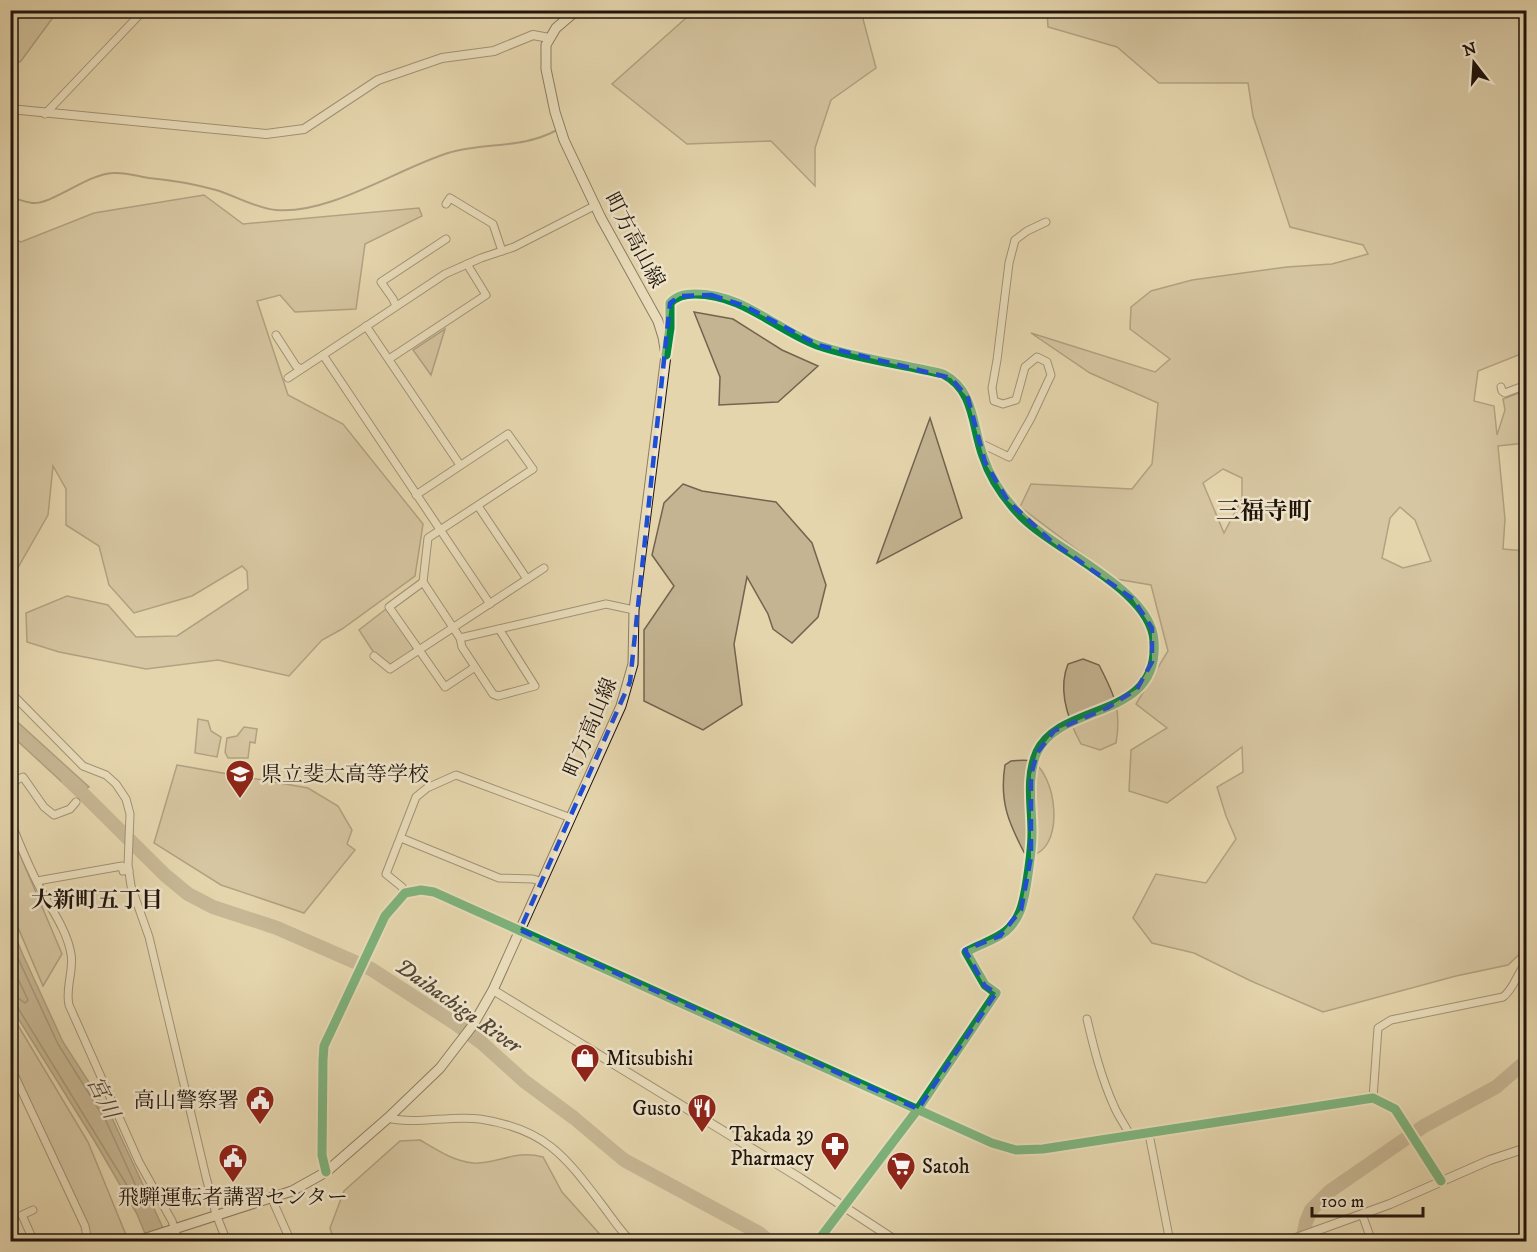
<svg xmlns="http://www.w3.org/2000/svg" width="1537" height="1252" viewBox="0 0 1537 1252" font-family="'IM FELL DW Pica','Noto Serif JP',serif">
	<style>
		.green { fill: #c4b492; stroke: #72644f; stroke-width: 1.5; fill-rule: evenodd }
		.water { fill: #a29376; stroke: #6e604c; stroke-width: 1.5 }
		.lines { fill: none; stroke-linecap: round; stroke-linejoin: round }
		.shore { stroke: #615441; stroke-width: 1.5 }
		.stream { stroke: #6e604c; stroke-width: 2 }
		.river { stroke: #a29376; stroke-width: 14 }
		.minor-casing { stroke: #514434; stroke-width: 9 }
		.tertiary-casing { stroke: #514434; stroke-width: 10 }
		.secondary-casing { stroke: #20140c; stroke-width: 11 }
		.minor { stroke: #eee4ca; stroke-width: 7 }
		.tertiary { stroke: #eee4ca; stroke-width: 8 }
		.secondary { stroke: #eee4ca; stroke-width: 9 }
		.cycleway-casing { stroke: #eee4ca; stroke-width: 13 }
		.cycleway { stroke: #00873e; stroke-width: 9 }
		.marked { fill: none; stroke: #1d4ed8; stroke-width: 4.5; stroke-dasharray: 12 8; stroke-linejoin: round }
		.labels { text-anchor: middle; stroke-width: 5; stroke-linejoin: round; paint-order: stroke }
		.street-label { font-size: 21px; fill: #20140c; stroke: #eee4ca }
		.poi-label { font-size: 21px; fill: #20140c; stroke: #eee4ca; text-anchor: start }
		.neighbourhood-label { font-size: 22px; font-weight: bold; fill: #20140c; stroke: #eee4ca }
		.water-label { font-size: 22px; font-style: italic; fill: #544736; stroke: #eee4ca }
		.quarter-label { font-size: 24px; font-weight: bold; fill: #20140c; stroke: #eee4ca }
	</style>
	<rect width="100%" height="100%" fill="#e5d5ad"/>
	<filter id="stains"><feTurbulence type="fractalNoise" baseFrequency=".00333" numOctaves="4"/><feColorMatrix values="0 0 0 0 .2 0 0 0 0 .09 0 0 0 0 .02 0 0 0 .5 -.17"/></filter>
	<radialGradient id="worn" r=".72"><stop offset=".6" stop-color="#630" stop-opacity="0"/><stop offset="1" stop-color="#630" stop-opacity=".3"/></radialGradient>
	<g class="green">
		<path d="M11,10L53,11L54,16L21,61L11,67Z"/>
		<path d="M695,10L865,11L863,19L876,68L831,100L815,148V186L771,141L687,144L612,84Z"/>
		<path d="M1047,11H1526V352L1478,371L1474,401L1494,406L1497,435L1505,410L1503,399L1524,391L1526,399V443L1498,446L1505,519L1503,549L1526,551V948L1508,965L1456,976L1323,1012L1251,981L1194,953L1152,943L1133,918L1156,874L1206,883L1236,839L1226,816L1217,787L1243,772L1242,747L1167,803L1129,791L1131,750L1167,728L1136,704L1168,651L1151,585L1116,579L1020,507L1031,484L1132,489L1152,464L1158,403L1090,373L1031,333L1155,372L1170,359L1130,329L1131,307L1151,291L1192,280L1287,267L1332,264L1368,254L1363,245L1290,227L1253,116L1248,83H1159L1117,47L1048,27ZM1223,469L1242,478V499L1224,533L1203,483ZM1400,507L1415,520L1431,561L1403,568L1382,558L1390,518Z"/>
		<path d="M204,195L243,224L419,208L422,216L365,244L356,309L295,312L280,295L257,301L288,395L343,424L423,524L415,576L342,629L322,640L289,676L218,660L146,669L59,652L27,642L26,613L67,596L108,605L136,637L177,636L248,589L247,571L242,566L192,596L134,613L109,585L99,546L66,525V489L53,466L48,515L16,571H11V238L21,242L94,213Z"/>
		<path d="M694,312L733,319L782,350L818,366L778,402L719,405L720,377Z"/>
		<path d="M445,329L431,375L413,350Z"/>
		<path d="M930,418L962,518L877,563Z"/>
		<path d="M683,484L702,491L776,502L812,543L826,585L818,617L792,643L773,629L768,614L747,577L734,644L742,705L703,730L644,701V630L674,586L652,555L664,503Z"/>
		<path d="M386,609L413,646V651L390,665L374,653L359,630Z"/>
		<path d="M1083,659L1099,665C1114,694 1122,710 1116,743L1100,750L1081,744C1068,720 1057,691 1068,664Z"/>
		<path d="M198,719L208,721L211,731L221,737L217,757L195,753Z"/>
		<path d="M244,727L257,729L255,743L250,742L248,758H228L225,752L227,738L237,736Z"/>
		<path d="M1011,761C1017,761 1025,759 1030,761C1057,770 1068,855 1026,856C1009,824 999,802 1005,765Z"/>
		<path d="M177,765L308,788L338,806L352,830L347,844L355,850L304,913L221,885L154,843Z"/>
		<path d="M10,831L62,954L43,986L11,911Z"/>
		<path d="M10,1012L88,1142L126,1235L106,1241H91L11,1060Z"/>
		<path d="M420,1140C437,1150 453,1161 473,1163C497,1165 514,1149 543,1157L562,1192L606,1241H334L330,1228L344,1191L400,1141Z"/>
	</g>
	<g class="water">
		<path d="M10,716H11L89,787L76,795L11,735Z"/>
		<path d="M10,924L23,955L63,1042L112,1118L169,1241H148L137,1214L94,1140L11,1007Z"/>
	</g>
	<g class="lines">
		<g class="shore">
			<path d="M10,941L58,1044L106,1121L141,1197L140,1201L136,1200L18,1008L10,1005"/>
			<path d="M10,962L28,1000L25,1003L18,998L10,997"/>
		</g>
		<path class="stream" d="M10,197C17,199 25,202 32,203C52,205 87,174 113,173C125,172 137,176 149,178C171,180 194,184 216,190C236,196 255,208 276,210C329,215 397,169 448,153C484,142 521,149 555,131"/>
		<g class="river">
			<path d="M68,779L165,875L188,894L213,907L277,928L371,969L456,1024L482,1043L524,1081L574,1118L624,1160L759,1233L770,1242"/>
			<path d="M1302,1242L1306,1222L1311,1210L1330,1191L1424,1126L1496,1087L1526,1061"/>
		</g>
		<g class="minor-casing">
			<g id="minor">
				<path d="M45,114L144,10"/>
				<path d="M446,204L450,198L493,224L502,251"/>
				<path d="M396,306L393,299L381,282L446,239"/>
				<path d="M366,326L460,465"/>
				<path d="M276,335L296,366L301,369"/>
				<path d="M389,359L486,295L467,264"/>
				<path d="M288,378L323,355"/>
				<path d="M1501,387L1502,391L1505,393L1526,385"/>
				<path d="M978,442L1009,457L1031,418L1051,375L1047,362L1037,357L1025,367L1016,400L1003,404L994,401L992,388L997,360L1009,263L1015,240L1027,231L1046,222"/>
				<path d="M416,495L508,434L533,469L428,538L423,582L460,638L462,647L493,694L498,696L535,686L499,629"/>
				<path d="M478,506L527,579"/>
				<path d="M423,582L389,607L445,687L475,667"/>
				<path d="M490,604L323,355L445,274L481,258L514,247L596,205"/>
				<path d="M460,638L606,604L634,610"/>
				<path d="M374,656L390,669L544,568"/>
				<path d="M10,692L83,766L106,775L116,784L126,799L130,814L128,865L131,886L149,937L206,1177L216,1214L227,1242"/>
				<path d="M10,783L23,777L44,807L54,815L70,809L76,802"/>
				<path d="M10,820C19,843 28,865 40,888C51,909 67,930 71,954C74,971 65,988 69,1005L139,1162L172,1221L179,1242"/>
				<path d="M401,838L499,878L533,879L542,882"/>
				<path d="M37,881L122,866L123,871L129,870"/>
				<path d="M405,893L402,887L386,874L416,797L427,788L456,775L571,818"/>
				<path d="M1087,1019C1094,1049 1101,1077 1114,1106C1118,1116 1125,1125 1130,1135"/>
				<path d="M10,1066L85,1226L88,1242"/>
				<path d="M1373,1098L1378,1028L1391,1020L1503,997C1514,989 1517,973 1526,963"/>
				<path d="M388,1118C418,1125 449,1115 480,1119C546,1129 565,1156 603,1206C612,1218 621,1232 632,1242"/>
				<path d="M1149,1134L1170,1242"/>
				<path d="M326,1172L322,1155L323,1060L324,1046L385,916L405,893L421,890L434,892L992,1143L1016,1150L1043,1149L1373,1098L1395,1109L1441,1181"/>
				<path d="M271,1197L291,1242"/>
				<path d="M33,1210L22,1215L34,1242"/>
				<path d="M1362,1214L1372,1242"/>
				<path d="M817,1242L918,1109L996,993L985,985L966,952"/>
			</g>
		</g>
		<g class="tertiary-casing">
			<g id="tertiary">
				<path d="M10,109L266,134L304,129L378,80L442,58L494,51L533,35L549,38"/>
				<path d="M666,352L670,328V303C677,295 686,294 695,294C743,294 775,329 817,345C858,359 902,364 943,374C975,390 972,426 983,456C990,478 1003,497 1019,514C1054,551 1151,589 1154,641C1160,721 1061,701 1037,752C1026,777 1032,806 1032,832C1032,851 1029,869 1026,887C1023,904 1020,919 1006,931C994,941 979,944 966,952"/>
				<path d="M493,990L800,1178L898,1242"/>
				<path d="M1285,1242L1390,1204L1490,1160L1526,1148"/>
			</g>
		</g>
		<g class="secondary-casing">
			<path id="secondary" d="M134,1242L292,1191L326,1172L388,1118L440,1068L473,1025L493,990L621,706L633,664L634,610L666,355L663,337L658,321L601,218L564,140L555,112L546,69V45L556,28L577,10"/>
		</g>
		<use href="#minor" class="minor"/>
		<use href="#tertiary" class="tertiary"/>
		<use href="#secondary" class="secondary"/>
		<g class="cycleway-casing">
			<g id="cycleway">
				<path d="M666,355L670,328V303C677,295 686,294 695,294C743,294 775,329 817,345C858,359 902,364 943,374C975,390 972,426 983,456C990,478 1003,497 1019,514C1054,551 1151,589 1154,641C1160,721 1061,701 1037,752C1026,777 1032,806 1032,832C1032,851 1029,869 1026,887C1023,904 1020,919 1006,931C994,941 979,944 966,952L985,985L996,993L918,1109L817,1242"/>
				<path d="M326,1172L322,1155L323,1060L324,1046L385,916L405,893L421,890L434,892L992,1143L1016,1150L1043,1149L1373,1098L1395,1109L1441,1181"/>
			</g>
		</g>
		<use href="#cycleway" class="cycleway"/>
	</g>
	<path d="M0 0H1537V1252H0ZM711,295L745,306L818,345L951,378L968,398L985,462L1008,501L1051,541L1133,599L1152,628V662L1137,689L1107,708L1054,731L1037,753L1031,775V857L1021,910L1000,936L965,950L985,986L996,993L918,1109L520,930L630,682L670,303L680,296Z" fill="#e5d5ad" fill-opacity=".55" fill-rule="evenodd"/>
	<path class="marked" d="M711,295L745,306L818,345L951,378L968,398L985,462L1008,501L1051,541L1133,599L1152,628V662L1137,689L1107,708L1054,731L1037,753L1031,775V857L1021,910L1000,936L965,950L985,986L996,993L918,1109L520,930L630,682L670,303L680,296Z"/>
	<defs>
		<g id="school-pin" transform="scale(1.5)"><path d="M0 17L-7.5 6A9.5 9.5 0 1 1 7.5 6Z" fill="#8f2418" stroke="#eee4ca"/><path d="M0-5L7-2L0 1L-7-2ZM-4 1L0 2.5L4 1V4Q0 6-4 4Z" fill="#fff"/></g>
		<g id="shop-pin" transform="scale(1.5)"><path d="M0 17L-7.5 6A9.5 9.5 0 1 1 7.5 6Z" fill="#8f2418" stroke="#eee4ca"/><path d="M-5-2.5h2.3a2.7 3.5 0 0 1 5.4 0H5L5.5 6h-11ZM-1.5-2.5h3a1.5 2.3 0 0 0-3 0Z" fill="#fff"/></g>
		<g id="civic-pin" transform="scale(1.5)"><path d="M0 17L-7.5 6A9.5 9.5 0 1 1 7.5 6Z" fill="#8f2418" stroke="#eee4ca"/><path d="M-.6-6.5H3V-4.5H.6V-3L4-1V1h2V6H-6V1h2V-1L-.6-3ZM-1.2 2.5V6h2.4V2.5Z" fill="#fff"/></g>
		<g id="restaurant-pin" transform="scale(1.5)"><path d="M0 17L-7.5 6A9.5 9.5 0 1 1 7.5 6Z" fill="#8f2418" stroke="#eee4ca"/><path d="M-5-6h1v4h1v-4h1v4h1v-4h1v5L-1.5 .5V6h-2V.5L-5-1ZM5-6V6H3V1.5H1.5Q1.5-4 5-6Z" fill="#fff"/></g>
		<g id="pharmacy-pin" transform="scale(1.5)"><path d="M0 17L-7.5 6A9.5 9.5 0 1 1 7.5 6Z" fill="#8f2418" stroke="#eee4ca"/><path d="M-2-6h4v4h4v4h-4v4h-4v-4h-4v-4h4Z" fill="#fff"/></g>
		<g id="supermarket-pin" transform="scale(1.5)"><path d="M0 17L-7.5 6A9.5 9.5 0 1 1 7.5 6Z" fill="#8f2418" stroke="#eee4ca"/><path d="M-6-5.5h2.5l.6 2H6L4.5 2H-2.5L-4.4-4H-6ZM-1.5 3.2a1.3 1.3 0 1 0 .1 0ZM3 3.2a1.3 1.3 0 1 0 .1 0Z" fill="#fff"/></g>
	</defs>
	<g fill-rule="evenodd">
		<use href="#school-pin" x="240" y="774"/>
		<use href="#shop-pin" x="585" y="1058"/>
		<use href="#civic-pin" x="260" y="1100"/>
		<use href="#restaurant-pin" x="702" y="1108"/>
		<use href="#pharmacy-pin" x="835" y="1146"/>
		<use href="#civic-pin" x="233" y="1158"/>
		<use href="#supermarket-pin" x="901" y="1166"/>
	</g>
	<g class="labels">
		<g class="street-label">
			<text transform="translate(635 240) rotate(62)" y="7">町方高山線</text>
			<text transform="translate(590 727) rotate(-67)" y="7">町方高山線</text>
		</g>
		<g class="poi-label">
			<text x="261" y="781">県立斐太高等学校</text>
			<text x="606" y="1065">Mitsubishi</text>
			<text x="239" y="1107" text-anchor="end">高山警察署</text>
			<text x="681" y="1115" text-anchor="end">Gusto</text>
			<text x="814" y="1141" text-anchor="end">Takada 39<tspan x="814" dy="24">Pharmacy</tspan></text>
			<text x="922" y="1173">Satoh</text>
			<text x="233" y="1204" text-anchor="middle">飛騨運転者講習センター</text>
		</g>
		<g class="neighbourhood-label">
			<text x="97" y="907">大新町五丁目</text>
		</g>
		<g class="water-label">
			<text transform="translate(459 1005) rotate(35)" y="8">Daihachiga River</text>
			<text transform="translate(104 1097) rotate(63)" y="8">宮川</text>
		</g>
		<g class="quarter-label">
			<text x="1264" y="519">三福寺町</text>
		</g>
	</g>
	<rect width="1537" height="1252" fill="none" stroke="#e5d5ad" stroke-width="36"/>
	<rect x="12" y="12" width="1513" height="1228" fill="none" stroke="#20140c" stroke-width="3"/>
	<rect x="18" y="18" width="1501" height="1216" fill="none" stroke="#20140c" stroke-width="1.5"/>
	<g transform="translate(1474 63) rotate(343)" stroke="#eee4ca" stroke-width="4.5" paint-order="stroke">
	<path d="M0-4.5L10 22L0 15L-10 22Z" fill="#20140c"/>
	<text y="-9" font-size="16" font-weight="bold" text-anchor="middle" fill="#20140c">N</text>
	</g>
	<path d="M1312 1207v9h111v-9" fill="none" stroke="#20140c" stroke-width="3"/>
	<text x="1321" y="1207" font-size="18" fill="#20140c" stroke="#eee4ca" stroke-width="4.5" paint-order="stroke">100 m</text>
	<rect width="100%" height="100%" filter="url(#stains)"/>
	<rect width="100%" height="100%" fill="url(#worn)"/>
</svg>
